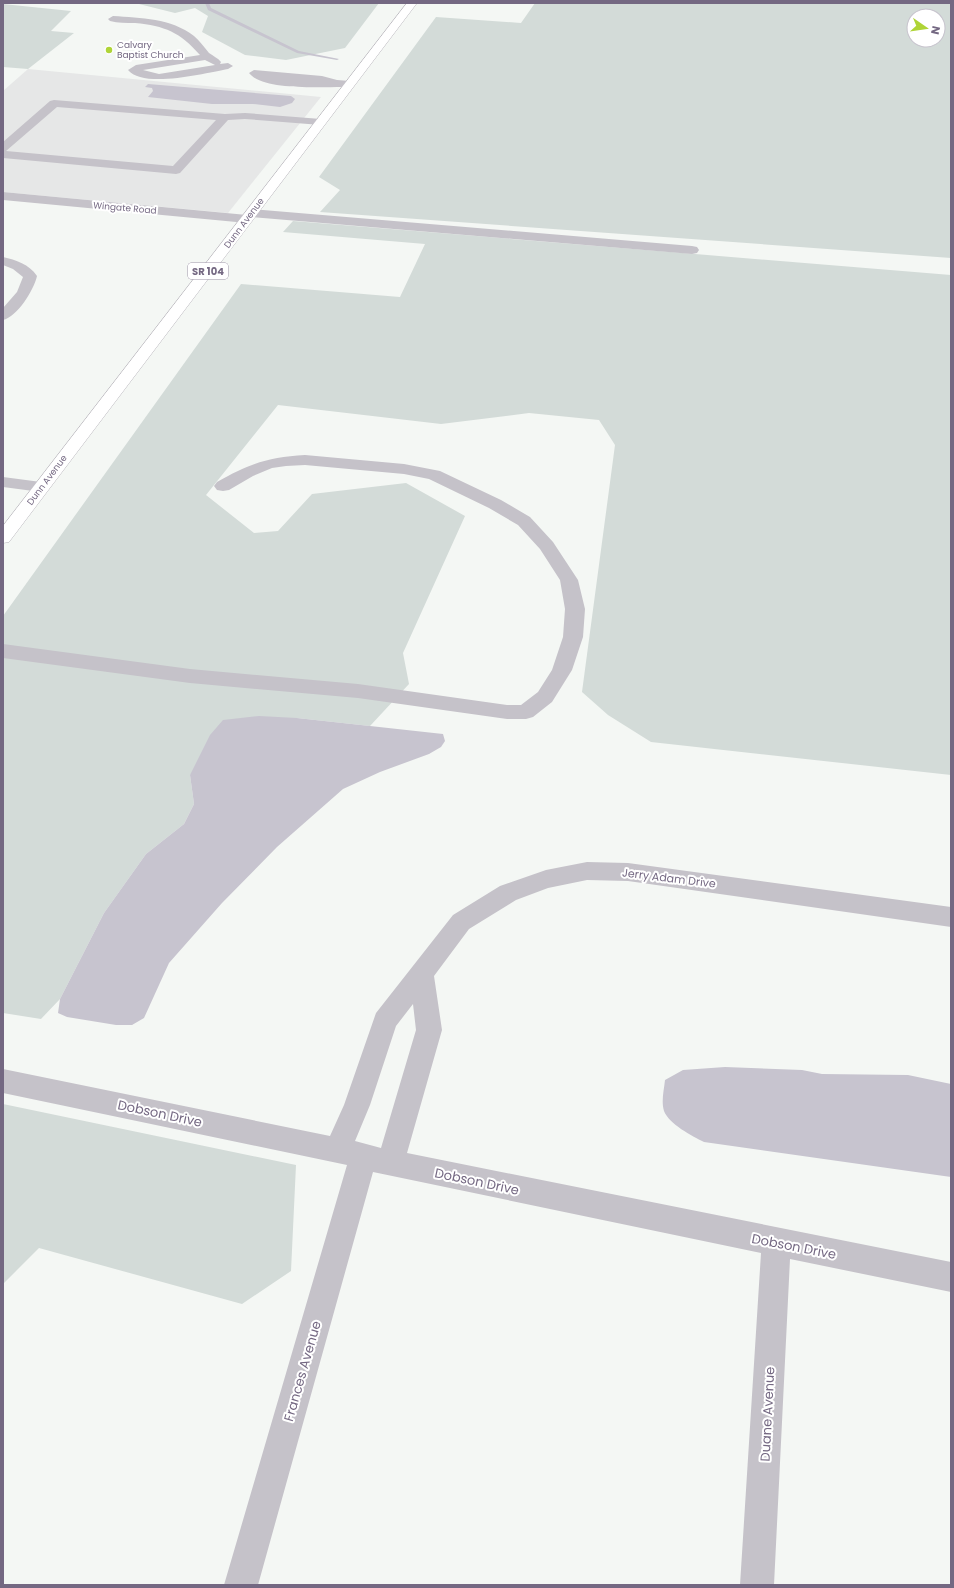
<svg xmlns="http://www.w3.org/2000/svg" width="954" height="1588" viewBox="0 0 954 1588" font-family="Poppins,sans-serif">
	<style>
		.built { fill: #e6e7e7 }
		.green { fill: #d3dbd8; fill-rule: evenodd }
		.water { fill: #c7c4cf }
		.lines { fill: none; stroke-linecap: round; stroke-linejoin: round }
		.stream { fill: #c7c4cf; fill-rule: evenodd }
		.major-casing { stroke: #b7b4bb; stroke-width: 1 }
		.minor { fill: #c5c2c9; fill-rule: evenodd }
		.major { fill: #fff; fill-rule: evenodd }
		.poi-dot { fill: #afd437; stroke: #fff; stroke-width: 1.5 }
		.labels { text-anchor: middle; stroke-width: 4; stroke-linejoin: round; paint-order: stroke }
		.far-poi-label { font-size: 9px; fill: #746882; stroke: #fff; text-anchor: start }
		.far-street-label { font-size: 9px; fill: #746882; stroke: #fff }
		.shield { fill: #fff; stroke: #9e95a8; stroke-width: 1 }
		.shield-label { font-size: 10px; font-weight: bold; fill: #746882 }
		.street-label { font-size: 11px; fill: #746882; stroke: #fff }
		.near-street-label { font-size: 13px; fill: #746882; stroke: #fff }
	</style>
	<rect width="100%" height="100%" fill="#f4f7f4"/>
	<path class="built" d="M28,69L321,97L228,213L3,192V91Z"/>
	<g class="green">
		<path d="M135,3H379L345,48L286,60L245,55L202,32L208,16L195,8L175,13Z"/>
		<path d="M535,3H951V258L320,212L340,190L319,177L436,17L521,23ZM914,16H938V40H914Z"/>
		<path d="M3,4L71,11L51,31L74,33L28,69L3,67Z"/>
		<path d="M293,221L951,275V775L651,742L608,715L582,692L615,445L599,420L529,413L441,424L278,405L206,495L254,533L278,531L312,494L406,483L465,516L403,653L409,684L370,726L297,718L190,775L194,804L184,824L146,854L104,913L60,999L41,1019L3,1013V616L241,284L400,297L425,244L283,232Z"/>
		<path d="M3,1104L296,1165L291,1271L242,1304L39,1248L3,1284Z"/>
	</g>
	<g class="water">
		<path d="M148,84L291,96L295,99L292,103L280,107L253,104H212L148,97L153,91L152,88L145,87Z"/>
		<path d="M259,716L297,718L443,734L445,741L441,747L429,754L380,772L343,789L277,847L222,903L169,963L144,1018L132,1025H116L67,1017L58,1013L60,999L104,913L146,854L184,824L194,804L190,775L210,735L223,720Z"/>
		<path d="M725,1067L802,1070L822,1074L908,1075L951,1084V1177L704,1142C692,1136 669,1124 664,1111C661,1101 664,1090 665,1080L683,1070Z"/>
	</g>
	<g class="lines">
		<path class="stream" d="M205,3H209L211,8L299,51L339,59L337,60L297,53L208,10Z"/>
		<g class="major-casing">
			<path id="major" d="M407,3H417L9,542L3,543V526Z"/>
		</g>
		<g class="minor">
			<path d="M113,16C141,18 171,18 194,36C200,41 204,47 209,53C213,56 218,58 221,62L220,64L228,63L233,66L228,69C206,73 143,89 128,70L136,65L200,55C180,32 165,26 135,23C126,23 118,23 110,21L108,19ZM205,60L215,65L159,74L143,70Z"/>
			<path d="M254,70L322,76L337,80L350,81L355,84L350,87C327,86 264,92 249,73Z"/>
			<path d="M54,100L225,114L245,113L321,119L325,120L327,122L325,124L321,125L245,119L228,120L180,173L176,174L3,158V142L50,101ZM57,107L216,120L173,166L6,151Z"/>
			<path d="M3,192L247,215L246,213L247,210L252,209L692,246L697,247L699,250L697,253L692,254L252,217L253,219L252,222L247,223L3,200Z"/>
			<path d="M3,257C16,260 29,264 37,276C34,290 17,317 3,320V308L17,292L23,277L13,269L3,265Z"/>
			<path d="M305,455L404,464L440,471L501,500L530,517L553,542L578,580L585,609L583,637L572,670L552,702L533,717L526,719H507L358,698L190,683L3,658V644L190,669L358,684L507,705H521L538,692L552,670L563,637L565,609L560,580L540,549L518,525L489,508L429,479L404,474L305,465L286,466L272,468L253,476L229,490L223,491L217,490L214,486L217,482C249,464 268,457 305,455Z"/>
			<path d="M3,477L41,482L47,483L50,487L47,491L41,492L3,487Z"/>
			<path d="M587,862L628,863L951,907V927L628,881L587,880L548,888L516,900L469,929L434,976L442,1030L407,1153L951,1262V1292L790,1259L774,1585H740L761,1253L373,1172L258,1585H224L347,1165L3,1093V1069L330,1136L344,1105L376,1013L453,915L500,886L546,870ZM413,1004L416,1030L381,1148L355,1141L370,1105L396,1026Z"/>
		</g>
		<use href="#major" class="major"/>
	</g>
	<circle class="poi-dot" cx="109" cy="50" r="4"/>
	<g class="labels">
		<g class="far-poi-label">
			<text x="117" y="48">Calvary<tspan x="117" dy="10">Baptist Church</tspan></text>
		</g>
		<g class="far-street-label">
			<text transform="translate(125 208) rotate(5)" y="3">Wingate Road</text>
			<text transform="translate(244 223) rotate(-53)" y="3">Dunn Avenue</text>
			<text transform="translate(47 480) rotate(-53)" y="3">Dunn Avenue</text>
		</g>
		<rect class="shield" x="188" y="263" width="40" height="16" rx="3"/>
		<g class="shield-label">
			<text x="208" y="275">SR 104</text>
		</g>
		<g class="street-label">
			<text transform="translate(669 878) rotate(7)" y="4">Jerry Adam Drive</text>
		</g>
		<g class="near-street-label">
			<text transform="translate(160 1113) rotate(12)" y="5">Dobson Drive</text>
			<text transform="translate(477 1181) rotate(12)" y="5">Dobson Drive</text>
			<text transform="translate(794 1246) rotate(11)" y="5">Dobson Drive</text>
			<text transform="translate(302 1371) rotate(-74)" y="5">Frances Avenue</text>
			<text transform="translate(767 1414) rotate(-87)" y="5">Duane Avenue</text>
		</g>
	</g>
	<rect width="954" height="1588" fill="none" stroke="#746882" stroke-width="8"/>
	<g transform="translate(926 28) rotate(103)"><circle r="19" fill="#ffffff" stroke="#c7c3cd"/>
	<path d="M0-3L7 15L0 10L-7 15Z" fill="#afd437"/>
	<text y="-6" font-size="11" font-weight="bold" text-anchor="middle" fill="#746882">N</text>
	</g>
</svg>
